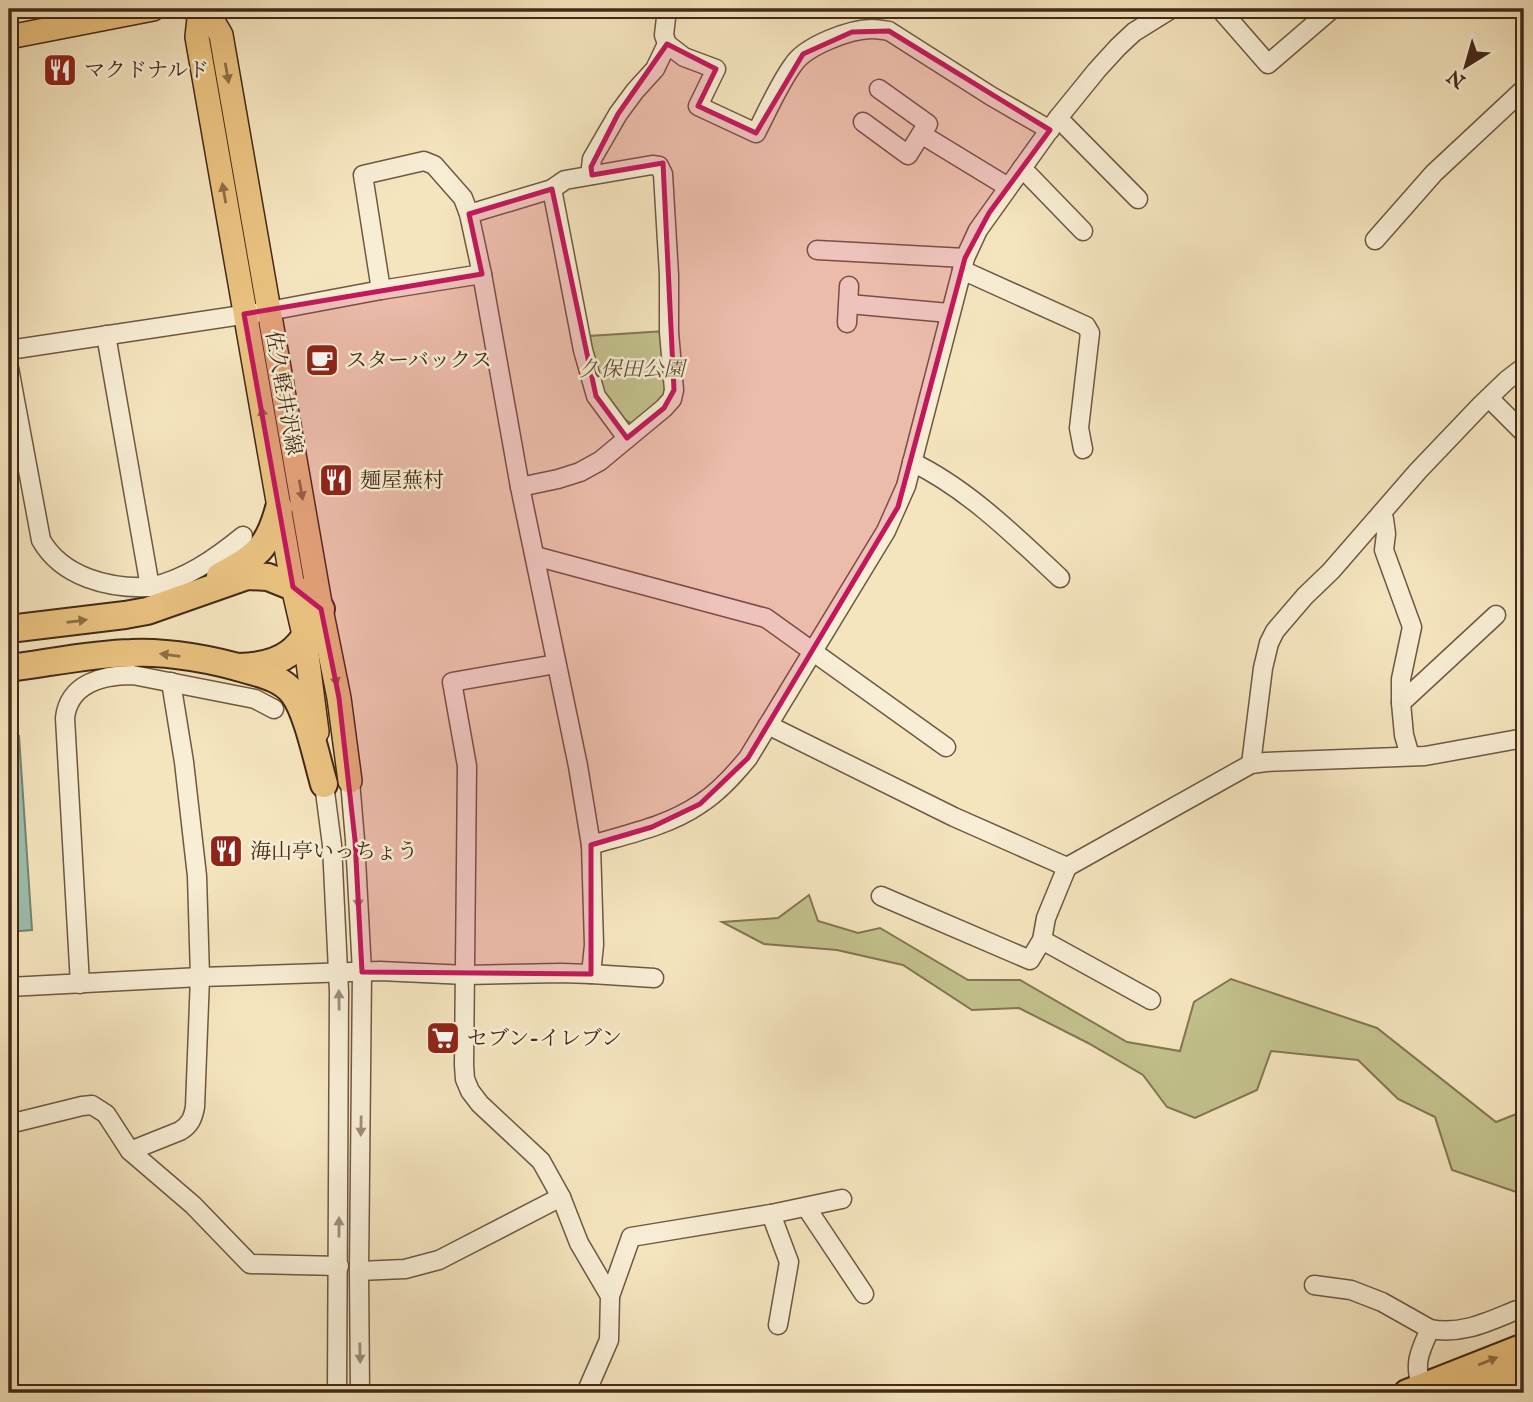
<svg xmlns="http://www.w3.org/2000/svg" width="1533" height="1402" viewBox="0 0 1533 1402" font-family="'IM FELL English','Noto Serif JP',serif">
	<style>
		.green { fill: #c3c28d; stroke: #827652; stroke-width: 2 }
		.water { fill: #9cbfaf; stroke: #788372; stroke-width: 2 }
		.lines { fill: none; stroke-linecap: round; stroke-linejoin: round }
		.minor-tunnel { stroke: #d1bf9d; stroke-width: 18; stroke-dasharray: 18 9; stroke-linecap: butt }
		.minor-casing { stroke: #6f5841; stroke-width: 21 }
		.major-casing { stroke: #422917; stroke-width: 26 }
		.highway-casing { stroke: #422917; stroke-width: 30 }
		.minor { stroke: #f8eed5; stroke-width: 18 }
		.major { stroke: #eac280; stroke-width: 23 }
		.highway { stroke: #eac280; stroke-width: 26 }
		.oneway { fill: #8e6e46 }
		.oneway2 { fill: #9d8c76 }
		.marked { fill: #c2185b; fill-opacity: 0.2; stroke: #c2185b; stroke-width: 5; stroke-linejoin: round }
		.labels { text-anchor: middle; stroke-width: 5; stroke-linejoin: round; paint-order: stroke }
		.poi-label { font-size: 21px; fill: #422917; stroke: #f8eed5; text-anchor: start }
		.park-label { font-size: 21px; font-style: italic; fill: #624f34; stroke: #f8eed5 }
		.street-label { font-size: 21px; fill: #422917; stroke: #f8eed5 }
	</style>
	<rect width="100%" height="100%" fill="#f5e5bf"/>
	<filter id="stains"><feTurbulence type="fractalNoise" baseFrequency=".00286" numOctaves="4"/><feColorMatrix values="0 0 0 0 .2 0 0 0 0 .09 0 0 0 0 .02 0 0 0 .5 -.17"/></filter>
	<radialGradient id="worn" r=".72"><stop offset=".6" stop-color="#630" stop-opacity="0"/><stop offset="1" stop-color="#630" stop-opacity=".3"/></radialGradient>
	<g class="green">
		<path d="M665,331L668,396L634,425L619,416L600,388L589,336Z"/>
		<path d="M809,895L818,921L858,933L880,928L968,980H1020L1127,1042L1180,1051L1194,1002L1231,979L1377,1028L1496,1122L1524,1111V1188L1516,1192L1452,1170L1435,1117L1398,1099L1358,1060L1271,1051L1257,1090L1195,1118L1167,1107L1143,1075L1088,1043L1019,1008L972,1010L903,965L837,950L764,944L722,922L778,918Z"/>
	</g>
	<path class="water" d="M19,736L32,930L9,932V737Z"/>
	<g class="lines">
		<path class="minor-tunnel" d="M1522,1326L1524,1330"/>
		<g class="minor-casing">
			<g id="minor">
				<path d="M1220,9L1268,64L1332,9"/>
				<path d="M667,44L684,57L716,69L698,106L756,133C767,112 779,84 793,65C805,46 850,29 872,29C877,29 883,30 889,31L991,96L1050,130"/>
				<path d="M879,89L928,124L921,134"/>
				<path d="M1058,118L1138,199"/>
				<path d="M863,122L908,155L921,134L1008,187"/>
				<path d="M1022,168L1083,231"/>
				<path d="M592,175L591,167L592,159L618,114L635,91L655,69L667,44L664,35L667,9"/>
				<path d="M552,189L583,350L596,396L627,438"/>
				<path d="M469,214L552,189L565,180L652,165L659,166L663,174L669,275V332L674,390L672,399L664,408L600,461L580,472L558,479L520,487"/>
				<path d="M1375,240L1434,173L1524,89"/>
				<path d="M817,250L965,258"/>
				<path d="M962,270L1086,326L1090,333L1079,428L1083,449"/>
				<path d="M849,304L949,313"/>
				<path d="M847,323L849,286"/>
				<path d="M9,350L269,311L381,290L482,274"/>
				<path d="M9,368L41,540C62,577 109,589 150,587L106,335"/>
				<path d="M1489,398L1524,433"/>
				<path d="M912,462C968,489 1015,536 1060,578"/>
				<path d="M1381,515L1384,519L1386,534L1384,550L1412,627L1401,679V703"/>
				<path d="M535,556L766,618L946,747"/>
				<path d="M150,587C185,580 216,558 243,536"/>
				<path d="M556,664L452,682L467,766L464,1065L465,1079L470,1091L480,1104L541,1161L561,1197L579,1243L610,1296L609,1340L586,1393"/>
				<path d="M768,725L954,817L1067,867L1251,764L1266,762L1425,756L1524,738"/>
				<path d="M1410,756L1404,735L1401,703L1496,615"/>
				<path d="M1251,764L1263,668L1269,643L1275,631L1305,596L1331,571L1418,471L1481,405L1507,380L1524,367"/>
				<path d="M350,781L355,840L362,972L359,1271L360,1393"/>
				<path d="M324,784L332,845L339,992L337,1393"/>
				<path d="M591,845C628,834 668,826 700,804C719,792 734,775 748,758L886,531L906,486L962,270L965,258L978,230L1058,118L1097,70L1118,47L1134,32L1171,9"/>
				<path d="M881,896L1030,960L1042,940L1046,918L1067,867"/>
				<path d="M1042,940L1151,1000"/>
				<path d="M591,974L654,978"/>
				<path d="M80,984L65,718C69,683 103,675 133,675L255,699L274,709"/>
				<path d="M9,987L200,977L380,971L466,975L561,973L591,974L594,945L591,845L578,766L520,487L482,274L469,214L463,198L434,165L424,161L363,175L381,290"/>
				<path d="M9,1124L82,1106L92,1105L106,1114L130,1151L193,1205L250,1264L339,1266"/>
				<path d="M130,1151L180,1131C190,1125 193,1118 195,1107L200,977L197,876L184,762L171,682"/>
				<path d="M806,1207L864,1294"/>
				<path d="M771,1214L789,1262L778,1325"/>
				<path d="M359,1271L405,1269L439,1260L561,1197"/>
				<path d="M1314,1285L1351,1290L1382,1302L1430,1329"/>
				<path d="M610,1296L631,1237L771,1214L842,1199"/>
				<path d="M1422,1387C1413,1364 1420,1351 1430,1329C1462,1335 1487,1322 1517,1310"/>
			</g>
		</g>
		<g class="major-casing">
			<g id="major">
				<path d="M200,9L197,37L293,587L305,639L317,732"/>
				<path d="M206,9L221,35L321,609L339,698L350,781"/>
				<path d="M9,37L153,9"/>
			</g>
		</g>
		<g class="highway-casing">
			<g id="highway">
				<path d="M220,576C256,557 268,549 279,508"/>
				<path d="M9,629L125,615L147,611L247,576L268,577L293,587L321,609C301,650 285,666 238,667"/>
				<path d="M9,668C49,663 90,654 131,653C168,651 216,660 251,671C266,675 283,680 293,693C307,711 317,760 324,784"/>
				<path d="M1407,1393L1524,1347"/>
				<path d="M1469,1393L1524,1370"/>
			</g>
		</g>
		<use href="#minor" class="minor"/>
		<use href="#major" class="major"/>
		<use href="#highway" class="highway"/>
	</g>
	<defs><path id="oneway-solid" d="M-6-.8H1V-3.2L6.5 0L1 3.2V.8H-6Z" transform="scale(1.75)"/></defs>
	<g class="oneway">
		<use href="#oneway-solid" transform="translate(227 73) rotate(80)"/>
		<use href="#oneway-solid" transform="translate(224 193) rotate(-100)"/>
		<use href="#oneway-solid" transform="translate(263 417) rotate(-100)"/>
		<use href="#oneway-solid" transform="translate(301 490) rotate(80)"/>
		<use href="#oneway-solid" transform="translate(77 621) rotate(-7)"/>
		<use href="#oneway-solid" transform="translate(170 655) rotate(-173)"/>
		<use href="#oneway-solid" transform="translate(335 676) rotate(78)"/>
		<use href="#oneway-solid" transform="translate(1488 1361) rotate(-22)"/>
	</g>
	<g class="oneway2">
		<use href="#oneway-solid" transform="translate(358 898) rotate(87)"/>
		<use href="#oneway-solid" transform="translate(339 1000) rotate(-91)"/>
		<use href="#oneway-solid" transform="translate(361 1126) rotate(91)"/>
		<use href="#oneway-solid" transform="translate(339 1227) rotate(-90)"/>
		<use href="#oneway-solid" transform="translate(360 1353) rotate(89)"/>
	</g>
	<path class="marked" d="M889,31L1050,130L989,213L965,258L898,507L748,758L700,804L652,827L591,845V974L362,972L355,840L339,698L321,609L293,587L244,314L482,274L469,214L552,189L596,396L627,438L664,408L674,390L663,163L592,175L591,167L618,114L667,44L716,69L698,106L756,133L803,54L852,32Z"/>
	<defs>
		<g id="restaurant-square" transform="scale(1.75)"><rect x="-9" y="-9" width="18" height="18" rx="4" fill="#8f2418" stroke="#f8eed5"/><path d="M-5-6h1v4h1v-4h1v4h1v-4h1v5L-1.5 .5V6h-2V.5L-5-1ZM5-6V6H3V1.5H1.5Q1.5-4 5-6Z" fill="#fff"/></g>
		<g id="cafe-square" transform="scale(1.75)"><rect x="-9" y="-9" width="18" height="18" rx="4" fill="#8f2418" stroke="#f8eed5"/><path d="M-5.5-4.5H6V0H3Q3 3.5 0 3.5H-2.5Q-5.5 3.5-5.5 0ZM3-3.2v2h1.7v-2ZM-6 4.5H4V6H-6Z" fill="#fff"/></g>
		<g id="supermarket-square" transform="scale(1.75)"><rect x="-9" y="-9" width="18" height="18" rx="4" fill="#8f2418" stroke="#f8eed5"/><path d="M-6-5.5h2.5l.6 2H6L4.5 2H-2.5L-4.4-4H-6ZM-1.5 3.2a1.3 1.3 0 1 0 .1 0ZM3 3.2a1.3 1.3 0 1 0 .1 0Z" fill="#fff"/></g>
	</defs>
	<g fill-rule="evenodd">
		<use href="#restaurant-square" x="60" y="70"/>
		<use href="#cafe-square" x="322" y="360"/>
		<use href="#restaurant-square" x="336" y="480"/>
		<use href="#restaurant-square" x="226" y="851"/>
		<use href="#supermarket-square" x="443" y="1038"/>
	</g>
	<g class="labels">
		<g class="poi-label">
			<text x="84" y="77">マクドナルド</text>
			<text x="346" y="367">スターバックス</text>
			<text x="360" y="487">麺屋蕪村</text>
			<text x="250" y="858">海山亭いっちょう</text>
			<text x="467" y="1045">セブン-イレブン</text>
		</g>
		<g class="park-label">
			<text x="632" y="376">久保田公園</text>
		</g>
		<g class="street-label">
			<text transform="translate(284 393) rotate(80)" y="7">佐久軽井沢線</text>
		</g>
	</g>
	<rect width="1533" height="1402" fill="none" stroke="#f5e5bf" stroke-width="35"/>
	<rect x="10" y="10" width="1512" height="1381" fill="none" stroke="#422917" stroke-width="3.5"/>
	<rect x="18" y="18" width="1498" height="1367" fill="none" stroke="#422917" stroke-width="2"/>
	<g transform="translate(1466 66) rotate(217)" stroke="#f8eed5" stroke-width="5" paint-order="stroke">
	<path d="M0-5L12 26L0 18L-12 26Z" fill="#422917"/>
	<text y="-10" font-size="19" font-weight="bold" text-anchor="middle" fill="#422917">N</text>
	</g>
	<rect width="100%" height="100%" filter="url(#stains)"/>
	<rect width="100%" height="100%" fill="url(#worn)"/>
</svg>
